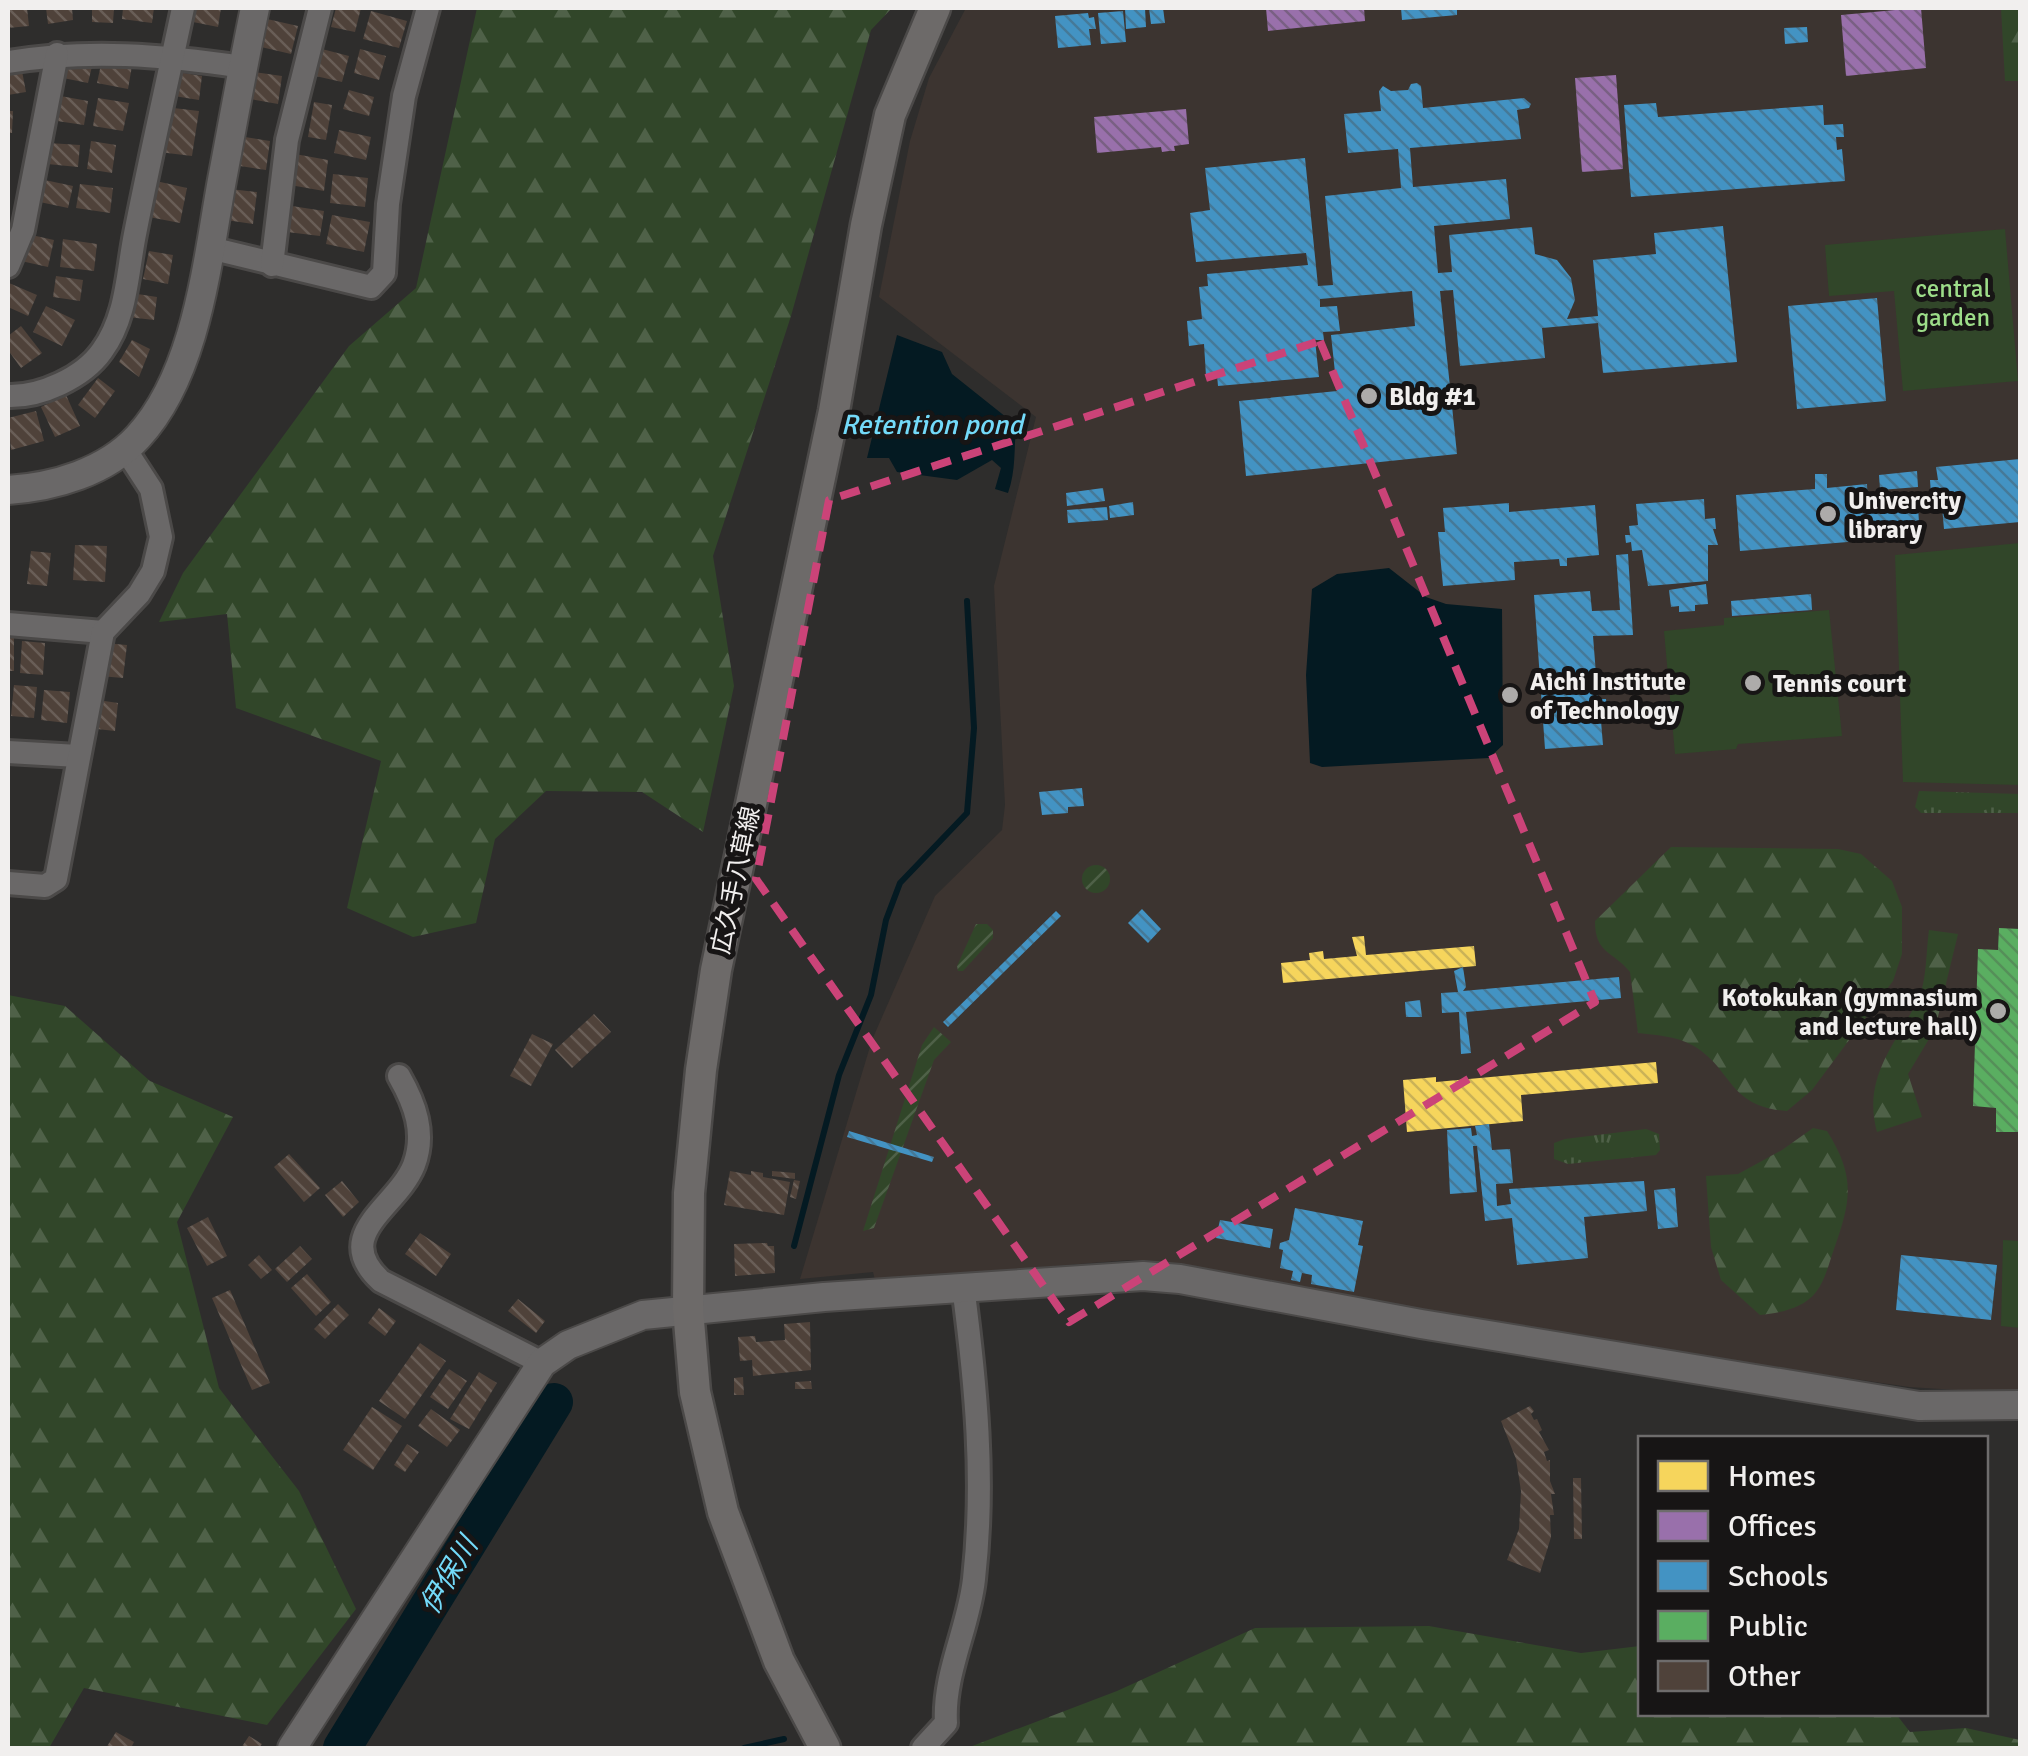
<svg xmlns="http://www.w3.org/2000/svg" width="2028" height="1756" viewBox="0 0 2028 1756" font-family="Signika,'Noto Sans JP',sans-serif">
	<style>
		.built { fill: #3c3430 }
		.grass { fill: url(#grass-tufts) }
		.forest { fill: url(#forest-firs) }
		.park { fill: #314629 }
		.garden { fill: url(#garden-furrows) }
		.water { fill: #041a22 }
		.homes { fill: url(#homes-back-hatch) }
		.offices { fill: url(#offices-back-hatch) }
		.schools { fill: url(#schools-back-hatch) }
		.public { fill: url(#public-back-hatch) }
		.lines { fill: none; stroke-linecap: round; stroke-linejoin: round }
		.stream { stroke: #041a22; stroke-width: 6 }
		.river { stroke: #041a22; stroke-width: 38 }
		.building { fill: url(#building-back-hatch) }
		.minor-casing { stroke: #4b4948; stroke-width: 28 }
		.tertiary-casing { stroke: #4b4948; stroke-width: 32 }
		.secondary-casing { stroke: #4b4948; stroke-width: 35 }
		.minor { stroke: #6a6868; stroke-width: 22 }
		.tertiary { stroke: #6a6868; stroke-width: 28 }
		.secondary { stroke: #6d6a69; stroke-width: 30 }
		.marked { fill: none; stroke: #cb4378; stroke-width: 8; stroke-dasharray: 20 12; stroke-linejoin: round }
		.poi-dot { fill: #adabaa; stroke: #171515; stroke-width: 4 }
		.labels { text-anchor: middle; stroke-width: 10; stroke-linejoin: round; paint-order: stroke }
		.park-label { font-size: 25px; fill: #9ddd89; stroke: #171515 }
		.poi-label { font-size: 25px; font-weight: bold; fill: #f1efee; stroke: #171515; text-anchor: start }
		.street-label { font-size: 25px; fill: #f1efee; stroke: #171515 }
		.water-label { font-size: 28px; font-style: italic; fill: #73daf9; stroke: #171515 }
	</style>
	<defs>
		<pattern id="grass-tufts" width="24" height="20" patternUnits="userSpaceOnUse" patternTransform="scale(2.5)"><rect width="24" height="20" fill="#314629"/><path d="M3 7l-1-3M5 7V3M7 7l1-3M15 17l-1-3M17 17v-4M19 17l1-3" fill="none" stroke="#4f6148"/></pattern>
		<pattern id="forest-firs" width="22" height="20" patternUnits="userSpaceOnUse" patternTransform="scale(2.5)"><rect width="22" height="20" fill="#314629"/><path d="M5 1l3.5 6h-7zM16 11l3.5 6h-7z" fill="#4f6148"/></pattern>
		<pattern id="garden-furrows" width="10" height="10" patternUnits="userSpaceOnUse" patternTransform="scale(2.5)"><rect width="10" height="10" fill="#314629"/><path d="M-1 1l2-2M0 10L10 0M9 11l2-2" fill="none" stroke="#4f6148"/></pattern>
		<pattern id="homes-back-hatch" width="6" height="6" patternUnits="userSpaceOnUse" patternTransform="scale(2.5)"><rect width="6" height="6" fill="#f6d55c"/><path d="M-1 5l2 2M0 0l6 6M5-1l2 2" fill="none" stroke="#cab257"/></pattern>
		<pattern id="offices-back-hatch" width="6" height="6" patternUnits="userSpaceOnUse" patternTransform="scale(2.5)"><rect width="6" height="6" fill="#9970ab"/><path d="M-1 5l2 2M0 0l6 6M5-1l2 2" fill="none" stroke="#796083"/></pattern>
		<pattern id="schools-back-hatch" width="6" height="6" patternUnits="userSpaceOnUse" patternTransform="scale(2.5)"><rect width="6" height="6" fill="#4393c3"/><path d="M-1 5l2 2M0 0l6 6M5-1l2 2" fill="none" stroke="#457998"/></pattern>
		<pattern id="public-back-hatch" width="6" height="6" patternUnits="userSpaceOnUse" patternTransform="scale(2.5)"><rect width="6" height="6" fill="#5aae61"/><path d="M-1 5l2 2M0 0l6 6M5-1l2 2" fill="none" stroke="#558f59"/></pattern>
		<pattern id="building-back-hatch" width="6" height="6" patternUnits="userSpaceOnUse" patternTransform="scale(2.5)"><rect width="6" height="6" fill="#4f423a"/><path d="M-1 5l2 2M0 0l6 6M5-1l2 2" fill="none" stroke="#695e57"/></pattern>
	</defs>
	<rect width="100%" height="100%" fill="#2e2d2c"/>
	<path class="built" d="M966,8H2020V1394L1909,1387L1766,1366L1409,1309L1155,1261L1130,1260L875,1280L873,1272L800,1279L872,1040L935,896L1002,830L1005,805L994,586L1036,417L879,297L910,141L929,78Z"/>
	<g class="grass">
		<path d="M1919,791L2020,794V813H1921L1915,807Z"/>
		<path d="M1646,1129L1659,1134L1660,1150L1656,1155L1568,1164L1554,1159V1143L1565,1139Z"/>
	</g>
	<g class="forest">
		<path d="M477,8H892L871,30L791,316L713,556L734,686L703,832L642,792L546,791L495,839L476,923L413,937L347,908L381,761L236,708L227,614L159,622L183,573L349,346L416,288Z"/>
		<path d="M2001,8H2020V81H2005Z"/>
		<path d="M1671,847L1838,849L1861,854L1892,881L1902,907V954L1893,981L1812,1090L1787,1111C1727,1107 1733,1068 1692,1045C1675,1036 1656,1035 1638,1033L1630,972C1612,950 1595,954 1595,921Z"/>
		<path d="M1929,930L1958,934L1935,1029L1908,1074L1922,1117L1877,1132C1862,1078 1895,1045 1918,1000C1927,981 1926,951 1929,930Z"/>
		<path d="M8,995L65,1006L150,1081L233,1117L177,1222L219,1388L299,1491L356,1609L267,1725L84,1688L49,1748H8Z"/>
		<path d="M1813,1128L1827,1131C1856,1177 1851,1201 1834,1249C1829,1263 1825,1281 1816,1292C1803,1309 1779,1313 1760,1315L1721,1280L1711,1247L1706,1176L1738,1174L1782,1150Z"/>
		<path d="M1429,1626L1581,1653L1640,1646V1714H1896L1910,1732L1966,1728L2020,1740V1748H967L1117,1691L1255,1628Z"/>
	</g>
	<g class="park">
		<path d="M2005,229L2018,381L1903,391L1894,291L1829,296L1825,245Z"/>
		<path d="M2020,543V785L1903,782L1895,555Z"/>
		<path d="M1829,610L1842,736L1738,744L1736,749L1675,754L1664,631L1724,625V618Z"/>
		<path d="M2003,1240L2020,1241V1328L2001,1326Z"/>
	</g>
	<g class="garden">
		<circle cx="1096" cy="879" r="14"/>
		<path d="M976,924H987L993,930V938L963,971H958L957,966Z"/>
		<path d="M934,1027L951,1042L934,1060L874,1228L863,1231L922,1045Z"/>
	</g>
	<g class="water">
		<path d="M897,335L942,352L952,374L1016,425C1014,448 1016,471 1008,493L995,489L1001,468L992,460L957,480L897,472L889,458H867Z"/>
		<path d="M1389,568L1426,597L1446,604L1502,609L1503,745L1489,758L1322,767L1310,763L1306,675L1312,589L1337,574Z"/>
	</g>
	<g class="homes">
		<path d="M1364,936L1366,955L1474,946L1476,966L1283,983L1281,963L1310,960L1309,953L1323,951L1324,959L1357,956L1352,937Z"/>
		<path d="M1656,1062L1658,1083L1521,1095L1523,1121L1407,1132L1403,1080L1436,1077V1082Z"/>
	</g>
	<g class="offices">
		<path d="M1266,8H1364L1365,21L1268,31Z"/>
		<path d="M1917,8H1921L1926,68L1846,76L1841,15Z"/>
		<path d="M1616,75L1623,169L1582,172L1575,78Z"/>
		<path d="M1186,109L1189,144L1174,146L1175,151H1169L1162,152L1161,147L1097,153L1094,117Z"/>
	</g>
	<g class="schools">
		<path d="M1125,8H1145L1146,27L1126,29Z"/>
		<path d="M1149,8H1163L1165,23L1151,24Z"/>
		<path d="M1401,8H1457V15L1402,20Z"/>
		<path d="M1123,11L1126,42L1101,44L1098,13Z"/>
		<path d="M1088,13L1089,18L1094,17L1096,29H1089L1091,45L1058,48L1055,16Z"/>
		<path d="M1807,27L1808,42L1785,44L1784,28Z"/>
		<path d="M1417,83L1421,86L1423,108L1524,98L1531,104L1529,108L1517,110L1521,139L1410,148L1413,187L1506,179L1510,219L1434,226L1438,273L1452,272L1449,235L1532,227L1535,254L1557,260L1571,278L1575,300L1567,319L1598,316L1593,260L1656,254L1654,233L1723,226L1737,362L1603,373L1598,323L1542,328L1545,358L1460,366L1453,290L1440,291L1457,454L1246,476L1239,401L1337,391L1331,335L1415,326L1412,291L1320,299V307L1337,306L1340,331L1323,332L1324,340H1315L1319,377L1218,386L1217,375L1206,376L1204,344L1189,346L1187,321L1202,319L1199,287L1208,286L1207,274L1308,265L1306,253L1196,262L1190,213L1210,210L1205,168L1305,158L1318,286L1333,285L1325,196L1401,188L1398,149L1348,153L1344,114L1381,111L1379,91L1383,86L1391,91L1408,90L1411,84Z"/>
		<path d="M1656,103L1658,117L1823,105L1824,125L1843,124L1844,137H1836L1837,150L1842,149L1845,181L1631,197L1624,105Z"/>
		<path d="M1877,298L1886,401L1797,409L1788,306Z"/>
		<path d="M2020,459V522L1944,529L1942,507L1932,508L1930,480H1938L1936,467Z"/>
		<path d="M1917,471L1918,487L1880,490L1879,475Z"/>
		<path d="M1815,474H1827V488L1867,484L1868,505H1881V496L1917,493L1919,522L1885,525L1884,539L1740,551L1736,495L1815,489Z"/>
		<path d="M1103,488L1105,501L1067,506L1066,493Z"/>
		<path d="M1704,499L1705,519L1715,518L1716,529H1713L1718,545H1708V581L1648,586L1642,550L1632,551L1631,542L1626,543L1625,535H1630L1629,526L1638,525L1636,504Z"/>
		<path d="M1133,502L1134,515L1110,518L1109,506Z"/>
		<path d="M1509,503V512L1595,505L1599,555L1567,558V566H1560L1559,559L1514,562L1515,580L1443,586L1438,532H1445L1443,508Z"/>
		<path d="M1107,507L1108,520L1068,523L1067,510Z"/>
		<path d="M1628,554L1633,635L1593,636L1598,699H1606L1608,720L1601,721L1603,745L1545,749L1534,595L1590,591L1592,611L1620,610L1616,555Z"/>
		<path d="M1706,584L1708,604L1695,605V611L1679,612V606L1671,607L1669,590Z"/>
		<path d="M1811,594L1812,610L1732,616L1731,601Z"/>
		<path d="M1082,788L1084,806L1068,807V813L1042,815L1039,792Z"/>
		<path d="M1142,909L1161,929L1148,943L1128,923Z"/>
		<path d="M1056,911L1061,916L948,1027L943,1022Z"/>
		<path d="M1463,967L1466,987L1463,991L1619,977L1621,998L1466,1012L1471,1053L1461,1054L1459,1012L1442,1013L1441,993L1458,992L1454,971Z"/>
		<path d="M1420,1000L1422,1017H1406L1405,1002Z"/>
		<path d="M1489,1124L1492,1150L1510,1149L1513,1183L1496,1184L1497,1206L1511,1204L1509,1189L1644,1181L1647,1211L1584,1217L1588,1258L1517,1265L1512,1218L1485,1221L1477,1146H1473L1477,1192L1450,1194L1447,1130L1471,1128L1472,1136L1477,1135L1475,1126Z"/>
		<path d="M849,1131L934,1157L932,1162L847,1137Z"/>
		<path d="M1675,1188L1678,1227L1658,1229L1654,1190Z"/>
		<path d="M1295,1208L1363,1221L1358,1245L1363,1246L1354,1292L1311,1284L1312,1275L1302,1273L1300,1282L1291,1280L1293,1271L1280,1268L1283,1250L1279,1249L1280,1243L1289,1240Z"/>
		<path d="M1220,1220L1273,1229L1270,1248L1216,1238Z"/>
		<path d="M1901,1255L1997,1265L1991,1320L1896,1310Z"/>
	</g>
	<path class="public" d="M1999,928L2020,929V1132H1996V1108L1973,1106L1978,949L1998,950Z"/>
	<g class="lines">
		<g class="stream">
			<path d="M794,1246L839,1075L871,995L886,920L900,883L967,813L974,728L967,601"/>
			<path d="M744,1748L784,1739"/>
		</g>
		<path class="river" d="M342,1748L554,1402"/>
	</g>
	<g class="building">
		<path d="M8,8H27L29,26L8,28Z"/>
		<path d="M46,8H72L73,20L48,24Z"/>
		<path d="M92,8H114L113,23L92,22Z"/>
		<path d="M123,8H154L152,23L122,19Z"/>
		<path d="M185,8H221L218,27L183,20Z"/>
		<path d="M336,8H361L355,32L331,27Z"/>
		<path d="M371,11L407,21L399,48L363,39Z"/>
		<path d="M267,19L298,26L291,54L261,47Z"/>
		<path d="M318,48L349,56L342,82L311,75Z"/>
		<path d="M360,49L386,56L379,80L354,73Z"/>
		<path d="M103,55L133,60L128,89L97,83Z"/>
		<path d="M63,56L93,62L88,83L58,77Z"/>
		<path d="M22,71L26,92L8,95V73Z"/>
		<path d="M178,72L202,76L199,100L174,96Z"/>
		<path d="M254,72L282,76L278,104L250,99Z"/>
		<path d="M349,90L374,97L369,116L343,109Z"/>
		<path d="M55,95L88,101L84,125L50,120Z"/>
		<path d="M98,98L129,103L123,131L93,126Z"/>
		<path d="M314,102L332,105L326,140L308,137Z"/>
		<path d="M165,107L199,111L192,156L159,152Z"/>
		<path d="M8,111H13L12,133H8Z"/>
		<path d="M339,130L371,137L366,160L334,153Z"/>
		<path d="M245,137L270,141L266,170L240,166Z"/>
		<path d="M91,141L116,145L112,173L87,169Z"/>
		<path d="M49,143L80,145L78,167L47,164Z"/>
		<path d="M295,154L328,160L324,191L290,185Z"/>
		<path d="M333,174L368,178L365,207L330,203Z"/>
		<path d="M40,179L73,186L68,208L35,201Z"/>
		<path d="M156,181L187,188L180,223L149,217Z"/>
		<path d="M80,184L113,188L110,213L76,208Z"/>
		<path d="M230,189L257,192L253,224L226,220Z"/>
		<path d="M292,206L324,211L320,236L287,232Z"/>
		<path d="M332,215L370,222L364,252L326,244Z"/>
		<path d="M27,234L54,240L48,267L21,261Z"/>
		<path d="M63,239L97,244L94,271L60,267Z"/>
		<path d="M149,251L173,255L168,284L143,279Z"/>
		<path d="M56,276L83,280L80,301L53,297Z"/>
		<path d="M9,283L37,295L28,316L8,307Z"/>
		<path d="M131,293L157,297L154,320L128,317Z"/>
		<path d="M46,306L75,320L62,346L33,332Z"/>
		<path d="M21,326L42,353L21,368L8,350V336Z"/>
		<path d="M132,340L150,349L139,377L119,362Z"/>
		<path d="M98,378L115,391L95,418L78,405Z"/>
		<path d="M66,395L80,426L55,437L41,407Z"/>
		<path d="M36,411L44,441L11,450L8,418Z"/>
		<path d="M75,545L107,546L105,582L73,580Z"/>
		<path d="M31,551L51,553L47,586L27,584Z"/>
		<path d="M8,635L14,636V671H8Z"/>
		<path d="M22,641L45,643L43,675L20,673Z"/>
		<path d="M104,643L127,645L123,678L100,676Z"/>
		<path d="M14,685L37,687L34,718L11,716Z"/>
		<path d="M44,690L70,692L67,723L41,720Z"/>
		<path d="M91,699L118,703L115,731L88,728Z"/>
		<path d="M594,1014L611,1032L572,1068L555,1050Z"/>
		<path d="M532,1034L553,1044L531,1086L510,1076Z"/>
		<path d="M289,1154L320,1188L304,1202L274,1167Z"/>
		<path d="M730,1171L751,1175V1171L763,1173V1177L790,1182L784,1215L724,1205Z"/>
		<path d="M772,1171L795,1173V1179L772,1176Z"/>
		<path d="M794,1180L800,1181L796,1199L790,1197Z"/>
		<path d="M342,1181L359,1202L343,1217L325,1195Z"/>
		<path d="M208,1217L227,1256L207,1266L187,1228Z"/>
		<path d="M420,1233L451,1254L436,1276L405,1254Z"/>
		<path d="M767,1243L768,1246H774L775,1273L735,1276L734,1244Z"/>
		<path d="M300,1246L312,1259L287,1282L275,1269Z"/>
		<path d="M259,1255L272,1270L261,1279L248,1265Z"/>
		<path d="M307,1274L331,1302L316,1316L291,1288Z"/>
		<path d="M230,1290L270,1383L252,1390L212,1298Z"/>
		<path d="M518,1299L545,1321L536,1333L508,1311Z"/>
		<path d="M338,1304L349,1315L325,1339L314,1329Z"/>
		<path d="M379,1308L396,1321L385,1336L368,1323Z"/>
		<path d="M810,1322L811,1370L753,1376L752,1360L740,1361L738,1337L755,1336L756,1342L785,1340L784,1324Z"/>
		<path d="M420,1343L446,1361L405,1419L379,1401Z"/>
		<path d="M449,1369L467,1381L448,1409L430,1397Z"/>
		<path d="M479,1372L497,1383L469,1429L450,1419Z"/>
		<path d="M743,1377L744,1395H734V1378Z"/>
		<path d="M811,1381L812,1389H795V1382Z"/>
		<path d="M1530,1406L1534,1411L1531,1414L1534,1420L1537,1419L1542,1430L1539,1432L1549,1450L1544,1452L1547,1461L1550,1460V1481L1555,1494H1551L1554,1515H1550L1551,1537L1540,1573L1507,1560L1519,1529L1521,1491L1516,1459L1501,1421Z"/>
		<path d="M372,1407L402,1426L373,1470L343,1450Z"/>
		<path d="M431,1409L460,1430L447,1447L418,1426Z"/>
		<path d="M407,1444L419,1452L405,1472L394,1465Z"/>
		<path d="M1573,1478H1581L1582,1539H1574Z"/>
		<path d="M116,1732L134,1742L131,1748H106Z"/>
		<path d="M249,1736L262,1744L259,1748H241Z"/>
	</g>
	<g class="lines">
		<g class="minor-casing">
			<g id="minor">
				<path d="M8,62C88,49 163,55 243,67"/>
				<path d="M210,248L371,287L384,273L388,204L404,96L428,8"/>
				<path d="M272,265L287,140L320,8"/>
				<path d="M8,266L23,230L57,54"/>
				<path d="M8,396C40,397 83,378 102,351C127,317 127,274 135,234C150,158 167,83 183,8"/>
				<path d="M8,624L103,632"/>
				<path d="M8,752L78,756"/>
				<path d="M8,883L45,886L56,879L103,632L139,594L153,571L161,537L151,489L125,449"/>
				<path d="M399,1076C415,1104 426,1133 414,1165C397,1208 330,1234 381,1281L542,1363"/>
				<path d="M923,1748L946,1723C943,1674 969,1627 974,1579C985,1480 976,1385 963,1286"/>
			</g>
		</g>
		<g class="tertiary-casing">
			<g id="tertiary">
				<path d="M8,490C54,487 106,472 138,437C197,373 207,262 222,180C233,122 243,65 255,8"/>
				<path d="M292,1748L542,1363L568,1345L643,1315L824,1297L1143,1276L1180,1279L1421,1324L1919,1406L2020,1405"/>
			</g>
		</g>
		<g class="secondary-casing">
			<path id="secondary" d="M825,1748L779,1661L723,1512L695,1392L688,1309L689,1193L701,1070L716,970L834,411L866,225L890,115L935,8"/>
		</g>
		<use href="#minor" class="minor"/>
		<use href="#tertiary" class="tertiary"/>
		<use href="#secondary" class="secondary"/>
	</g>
	<path class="marked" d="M1320,341L1595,1002L1069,1322L756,879L829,500Z"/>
	<g class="poi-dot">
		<circle cx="1369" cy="396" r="10"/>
		<circle cx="1828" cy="514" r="10"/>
		<circle cx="1753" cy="683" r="10"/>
		<circle cx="1510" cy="695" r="10"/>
		<circle cx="1998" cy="1011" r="10"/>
	</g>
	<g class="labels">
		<g class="park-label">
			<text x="1953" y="297">central<tspan x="1953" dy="29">garden</tspan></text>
		</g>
		<g class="poi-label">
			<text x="1389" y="405">Bldg #1</text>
			<text x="1848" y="509">Univercity<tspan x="1848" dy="29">library</tspan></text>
			<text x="1530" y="690">Aichi Institute<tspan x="1530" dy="29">of Technology</tspan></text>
			<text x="1773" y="692">Tennis court</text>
			<text x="1978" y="1006" text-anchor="end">Kotokukan (gymnasium<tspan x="1978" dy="29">and lecture hall)</tspan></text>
		</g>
		<g class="street-label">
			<text transform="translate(735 880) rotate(-78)" y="9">広久手八草線</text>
		</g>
		<g class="water-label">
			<text x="932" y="434">Retention pond</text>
			<text transform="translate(448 1575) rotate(-59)" y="10">伊保川</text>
		</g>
	</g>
	<rect width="2028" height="1756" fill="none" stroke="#f1efee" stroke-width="20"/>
	<rect x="1638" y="1436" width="350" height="280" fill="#171515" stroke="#6e6c6c" stroke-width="2.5"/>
	<rect x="1658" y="1461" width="50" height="30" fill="#f6d55c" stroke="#6e6c6c" stroke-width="2.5"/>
	<text x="1728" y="1486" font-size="30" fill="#f1efee">Homes</text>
	<rect x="1658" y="1511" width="50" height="30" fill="#9970ab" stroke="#6e6c6c" stroke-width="2.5"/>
	<text x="1728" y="1536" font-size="30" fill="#f1efee">Offices</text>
	<rect x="1658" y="1561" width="50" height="30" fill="#4393c3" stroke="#6e6c6c" stroke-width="2.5"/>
	<text x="1728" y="1586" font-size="30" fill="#f1efee">Schools</text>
	<rect x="1658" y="1611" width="50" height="30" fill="#5aae61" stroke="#6e6c6c" stroke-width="2.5"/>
	<text x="1728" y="1636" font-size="30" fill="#f1efee">Public</text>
	<rect x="1658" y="1661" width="50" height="30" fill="#4f423a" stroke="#6e6c6c" stroke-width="2.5"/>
	<text x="1728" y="1686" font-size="30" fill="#f1efee">Other</text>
</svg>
